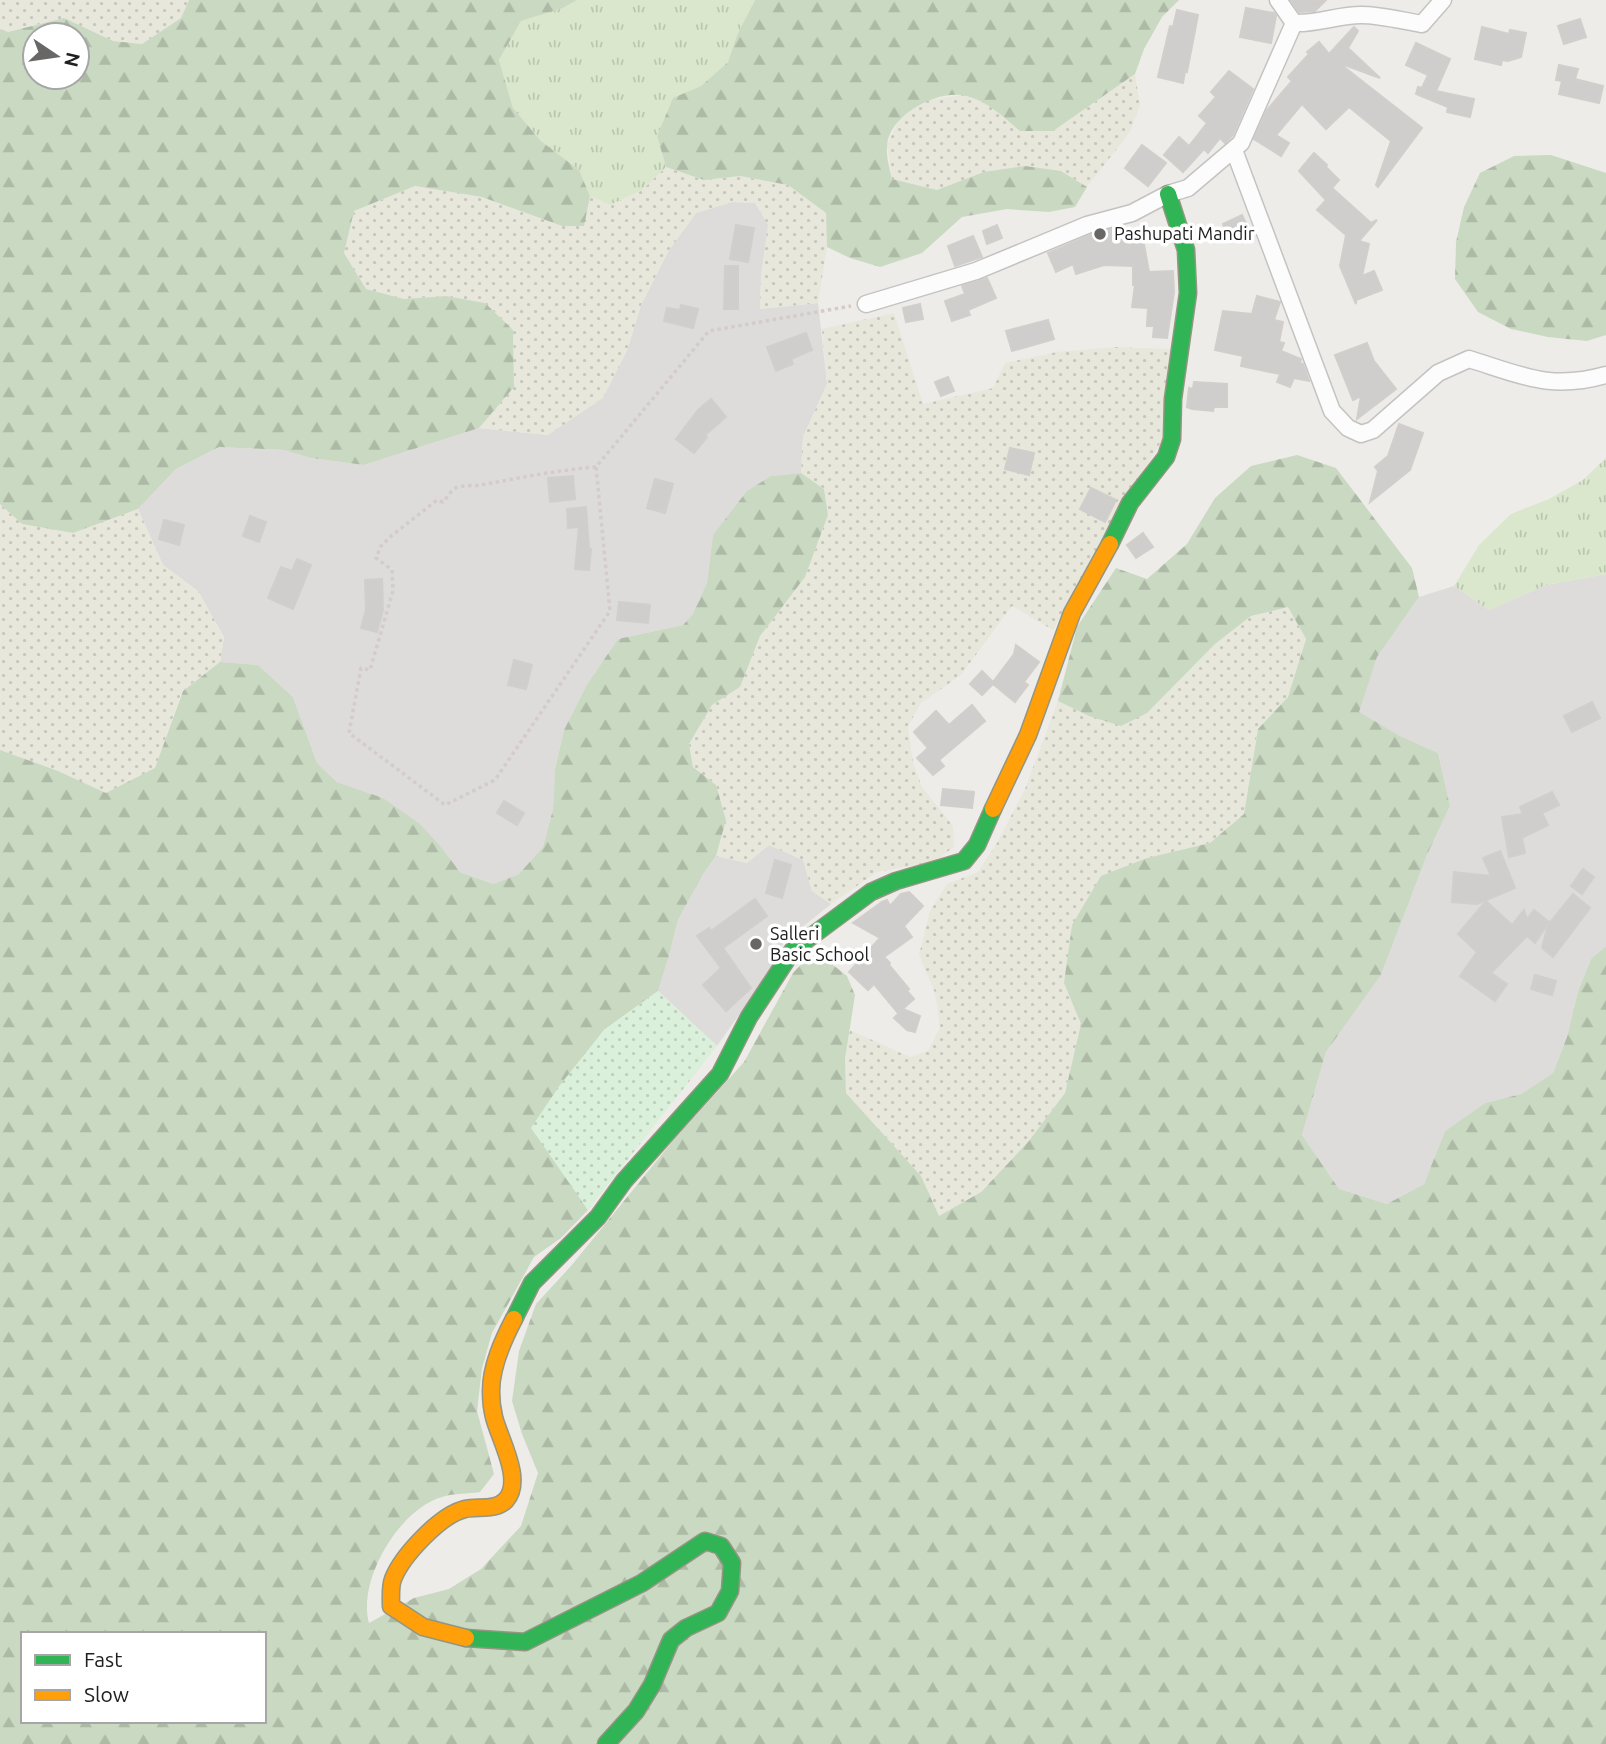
<svg xmlns="http://www.w3.org/2000/svg" width="1606" height="1744" viewBox="0 0 1606 1744" font-family="Ubuntu,sans-serif">
	<style>
		.residential { fill: #dddcda }
		.farmland { fill: url(#farmland-dots) }
		.grass { fill: url(#grass-tufts) }
		.forest { fill: url(#forest-firs); fill-rule: evenodd }
		.park { fill: url(#park-dots) }
		.building { fill: #d0cecc; stroke: #d1cecb; stroke-width: 2 }
		.lines { fill: none; stroke-linecap: round; stroke-linejoin: round }
		.street-casing { stroke: #c4c3c1; stroke-width: 19 }
		.fast-casing { stroke: #949583; stroke-width: 19 }
		.slow-casing { stroke: #949583; stroke-width: 19 }
		.path { stroke: #d5cbc9; stroke-width: 3.5; stroke-dasharray: 3.5 3.5; stroke-linecap: butt }
		.street { stroke: #fcfcfc; stroke-width: 16 }
		.fast { stroke: #30b455; stroke-width: 16 }
		.slow { stroke: #ff9f0a; stroke-width: 16 }
		.poi-dot { fill: #686766; stroke: #fff; stroke-width: 2.5 }
		.labels { text-anchor: middle; stroke-width: 7; stroke-linejoin: round; paint-order: stroke }
		.poi-label { font-size: 18px; fill: #202020; stroke: #fff; text-anchor: start }
	</style>
	<defs>
		<pattern id="farmland-dots" width="8" height="8" patternUnits="userSpaceOnUse" patternTransform="scale(1.75)"><rect width="8" height="8" fill="#e7e7db"/><path d="M2 2h.1M6 6h.1" fill="none" stroke="#c6c6bc" stroke-width="1.8" stroke-linecap="round"/></pattern>
		<pattern id="grass-tufts" width="24" height="20" patternUnits="userSpaceOnUse" patternTransform="scale(1.75)"><rect width="24" height="20" fill="#dae7cc"/><path d="M3 7l-1-3M5 7V3M7 7l1-3M15 17l-1-3M17 17v-4M19 17l1-3" fill="none" stroke="#bbc6af"/></pattern>
		<pattern id="forest-firs" width="22" height="20" patternUnits="userSpaceOnUse" patternTransform="scale(1.75)"><rect width="22" height="20" fill="#cad9c2"/><path d="M5 1l3.5 6h-7zM16 11l3.5 6h-7z" fill="#adbaa6"/></pattern>
		<pattern id="park-dots" width="8" height="8" patternUnits="userSpaceOnUse" patternTransform="scale(1.75)"><rect width="8" height="8" fill="#dbf0db"/><path d="M2 2h.1M6 6h.1" fill="none" stroke="#bccebc" stroke-width="1.8" stroke-linecap="round"/></pattern>
	</defs>
	<rect width="100%" height="100%" fill="#eeece9"/>
	<g class="residential">
		<path d="M732,202L755,203L769,224L761,275L760,309L818,303L827,384L803,437L801,473L771,476L713,535L707,583L694,614L683,625L618,639L586,686L564,730L555,769L553,809L543,847L519,874L493,884L460,872L442,848L383,798L337,782L317,763L293,697L258,665L220,662L224,637L198,591L163,565L138,509L176,469L219,447L284,450L311,458L364,465L479,428L548,435L627,351L641,305L669,250L696,213Z"/>
		<path d="M1606,574V946L1591,959L1578,991L1567,1037L1553,1073L1521,1094L1485,1103L1445,1131L1424,1184L1387,1204L1339,1189L1302,1135L1326,1052L1381,975L1427,855L1450,806L1438,753L1400,736L1358,712L1377,657L1419,597L1454,586L1489,610L1546,585Z"/>
		<path d="M769,845L803,860L812,891L831,904L784,942L763,981L717,1046L658,991L669,956L678,920L703,874L716,856L747,863Z"/>
	</g>
	<g class="farmland">
		<path d="M0,0H189L181,18L142,44L113,41L64,18L7,32L0,29Z"/>
		<path d="M1135,74L1140,105L1130,132L1087,187L1061,171L984,172L937,190L892,179L887,145L900,117L926,100L963,95L987,103L1020,131H1053Z"/>
		<path d="M666,167L704,180L740,176L788,185L826,213L827,247L818,303L760,309L761,275L768,225L755,203L732,202L696,213L669,250L641,305L627,351L603,398L548,435L479,428L514,387L513,330L485,303L446,296L404,299L366,289L344,253L354,211L415,186L482,197L561,226H583L590,196L610,205L642,190Z"/>
		<path d="M894,313L923,404L993,388L1005,363L1057,352L1116,347L1172,349L1164,437L1098,548L1053,630L1012,606L961,675L921,703L908,726L913,762L922,787L953,826L954,847L933,862L877,872L831,904L812,891L803,860L769,845L747,863L716,856L726,820L716,785L693,767L689,744L712,705L740,687L760,636L805,577L828,515L824,489L801,473L803,437L827,384L822,329Z"/>
		<path d="M0,504L22,524L73,533L138,509L163,565L198,591L224,637L220,662L182,691L155,769L106,793L58,771L0,750Z"/>
		<path d="M1288,607L1306,639L1288,697L1258,729L1244,814L1210,843L1147,858L1064,983L1081,1024L1065,1093L1028,1142L980,1192L939,1216L921,1176L846,1093L845,1059L850,1030L910,1057L928,1051L940,1027L935,993L919,955L930,911L947,884L978,872L997,843L1025,789L1058,701L1089,716L1147,713L1215,644L1251,616Z"/>
	</g>
	<g class="grass">
		<path d="M577,0H755L737,35L728,62L701,86L673,99L657,136L666,167L642,190L610,205L590,196L579,170L541,141L513,108L499,60L521,21L563,8Z"/>
		<path d="M1606,458V574L1546,585L1489,610L1454,586L1479,545L1511,514L1549,499L1583,480Z"/>
	</g>
	<g class="forest">
		<path d="M189,0H577L563,8L521,21L499,60L513,108L541,141L579,170L590,196L584,226H562L482,197L415,186L354,211L344,253L366,289L404,299L446,296L485,303L513,330L514,387L479,428L364,465L311,458L284,450L219,447L176,469L138,509L73,533L22,524L0,504V29L8,32L64,18L113,41L142,44L181,18ZM35,35H77V77H35Z"/>
		<path d="M755,0H1179L1162,17L1144,49L1135,74L1053,131H1020C1003,117 988,101 966,96C938,89 888,115 887,147C886,157 890,170 892,179L937,190L984,172L1025,166L1061,171L1087,187L1075,207L1049,212L1007,209L962,217L922,253L880,267L850,258L827,247L826,213L788,185L740,176L704,180L666,167L657,136L673,98L701,86L728,62L737,35Z"/>
		<path d="M1551,155L1606,173V335L1587,341L1548,337L1511,329L1478,312L1455,279L1456,242L1464,207L1480,173L1514,156Z"/>
		<path d="M1297,455L1336,468L1412,568L1419,597L1377,657L1359,712L1400,736L1438,753L1450,806L1427,855L1381,975L1326,1052L1302,1135L1339,1189L1387,1204L1424,1184L1445,1131L1485,1103L1521,1094L1553,1073L1567,1037L1578,991L1591,959L1606,946V1744H0V750L58,771L106,793L155,768L183,691L220,662L258,665L293,697L317,763L337,782L383,798L420,824L442,848L460,872L493,884L519,874L543,847L553,809L555,769L564,730L586,686L618,639L683,625L693,614L707,583L713,535L747,491L771,476L801,473L824,489L828,515L805,577L760,636L740,687L712,705L689,744L693,767L716,785L726,820L716,856L703,874L678,920L669,956L658,991L604,1030L532,1127L588,1210L561,1238L534,1257L492,1333L482,1368L477,1411L494,1474L480,1492C468,1494 454,1493 442,1497C399,1509 357,1581 369,1623L414,1598L449,1589L481,1569L521,1526L538,1473L522,1434L512,1401L519,1351L536,1304L571,1266L672,1142L744,1062L793,973L809,956L828,961L847,976L855,995L845,1059L846,1093L921,1176L939,1216L981,1192L1028,1142L1065,1093L1081,1024L1064,983L1072,925L1101,876L1147,858L1210,843L1244,814L1258,729L1288,697L1306,639L1288,607L1251,616L1215,644L1147,713L1121,726L1089,716L1058,701L1077,627L1116,568L1147,579L1187,544L1215,498L1251,466ZM23,1634H264V1721H23Z"/>
	</g>
	<path class="park" d="M658,991L717,1046L588,1210L531,1128L560,1085L604,1030Z"/>
	<g class="building">
		<path d="M1291,0H1326L1315,11L1299,12Z"/>
		<path d="M1246,8L1274,13L1276,16L1271,43L1240,37Z"/>
		<path d="M1177,10L1198,15L1187,72L1185,71L1183,83L1158,77L1170,26L1173,27Z"/>
		<path d="M1580,19L1586,37L1564,44L1558,26Z"/>
		<path d="M1354,27L1358,31L1348,48L1380,78L1339,63L1422,128L1378,187L1376,185L1391,141L1349,107L1326,129L1302,104L1276,135L1289,143L1281,156L1254,139L1267,110L1292,81L1288,77L1309,54L1307,52L1319,42L1329,54Z"/>
		<path d="M1482,27L1509,34L1510,30L1526,33L1521,57L1508,61L1502,60L1501,65L1475,59Z"/>
		<path d="M1416,43L1450,59L1436,91L1474,99L1470,117L1447,112L1448,107L1416,94L1418,87L1422,88L1428,75L1406,65Z"/>
		<path d="M1559,65L1578,69L1575,79L1603,86L1599,103L1559,94L1562,81L1556,80Z"/>
		<path d="M1229,71L1253,89L1233,135L1225,143L1220,138L1208,153L1204,149L1183,172L1164,155L1179,137L1189,146L1207,123L1199,116L1216,97L1211,92Z"/>
		<path d="M1142,145L1166,163L1148,186L1125,168Z"/>
		<path d="M1314,153L1327,165L1326,167L1339,180L1332,188L1371,223L1377,220L1359,241L1369,244L1362,276L1374,271L1382,290L1356,300V304L1340,266L1346,235L1317,210L1326,200L1299,171Z"/>
		<path d="M1242,215L1251,234L1231,243L1223,224Z"/>
		<path d="M736,225L754,228L748,262L730,259Z"/>
		<path d="M997,225L1002,238L987,244L983,231Z"/>
		<path d="M1141,228L1149,272L1173,271L1174,292L1167,338L1153,337L1154,326H1147L1148,308L1132,307L1135,285H1133V266L1104,265L1076,274L1073,264L1056,272L1048,253L1090,235L1112,229L1113,234Z"/>
		<path d="M973,236L982,257L955,266L948,246Z"/>
		<path d="M725,266H738V309H724Z"/>
		<path d="M987,278L996,298L968,310L970,315L952,321L945,301L965,294L962,286Z"/>
		<path d="M1257,296L1280,302L1274,320L1283,322L1279,342L1284,343L1281,351L1301,359L1300,363L1303,364L1309,381L1294,378L1290,387L1277,382L1280,374L1241,366L1243,356L1215,350L1223,311L1252,314Z"/>
		<path d="M920,304L923,319L906,322L903,308Z"/>
		<path d="M681,305L698,309L693,328L664,321L667,308L680,310Z"/>
		<path d="M1048,320L1054,339L1012,351L1006,331Z"/>
		<path d="M806,333L812,350L791,359L793,364L776,371L767,347Z"/>
		<path d="M1367,343L1374,361L1396,389L1357,419L1361,396L1353,400L1335,355Z"/>
		<path d="M948,377L954,391L941,396L935,382Z"/>
		<path d="M1194,382L1227,384V407H1214L1213,411L1192,409L1187,407L1189,388L1193,389Z"/>
		<path d="M711,399L726,417L705,435L707,437L694,453L676,439L698,410Z"/>
		<path d="M1399,424L1423,433L1410,470L1370,502L1378,471L1375,467L1388,456Z"/>
		<path d="M1010,448L1034,453L1029,475L1005,469Z"/>
		<path d="M573,476L575,499L550,502L548,478Z"/>
		<path d="M655,479L673,484L665,513L647,508Z"/>
		<path d="M1091,488L1116,500L1105,522L1080,509Z"/>
		<path d="M586,507L589,548L591,549L589,570L575,569L579,527L568,528L567,509Z"/>
		<path d="M250,516L266,522L259,542L243,536Z"/>
		<path d="M164,520L184,525L179,545L159,539Z"/>
		<path d="M1143,533L1153,547L1136,558L1127,545Z"/>
		<path d="M297,559L311,565L293,609L268,598L281,567L292,571Z"/>
		<path d="M382,579L383,610L377,632L361,628L366,610L365,580Z"/>
		<path d="M619,602L650,605L648,623L617,620Z"/>
		<path d="M1016,645L1039,662L1024,682L1028,685L1015,702L993,684L982,695L970,684L982,671L993,682L1014,654Z"/>
		<path d="M514,660L532,665L526,689L508,685Z"/>
		<path d="M1592,702L1600,718L1572,732L1564,716Z"/>
		<path d="M972,705L985,721L939,760L944,766L933,775L917,758L928,748L914,732L936,711L949,725Z"/>
		<path d="M943,789L974,792L972,808L941,805Z"/>
		<path d="M1552,792L1559,805L1542,813L1548,825L1522,838L1525,853L1509,857L1502,817L1523,814L1520,807Z"/>
		<path d="M504,801L524,813L517,825L497,813Z"/>
		<path d="M1500,851L1515,888L1477,904L1452,902L1454,872L1491,876L1483,858Z"/>
		<path d="M775,860L791,865L782,898L766,893Z"/>
		<path d="M1583,869L1594,877L1582,894L1571,886Z"/>
		<path d="M909,892L923,906L904,926L912,937L884,957L890,963L889,965L909,989L907,991L914,999L898,1013L874,984L868,990L849,972L880,938L853,923L882,902L887,900L890,906L901,894Z"/>
		<path d="M1573,894L1590,908L1553,957L1542,948L1548,925Z"/>
		<path d="M755,899L767,916L723,948L751,988L726,1011L703,985L721,968L697,936L709,928L711,931Z"/>
		<path d="M1486,901L1512,925L1524,910L1527,919L1534,910L1549,922L1535,943L1527,936L1491,973L1507,984L1495,1001L1460,976L1477,952L1458,934Z"/>
		<path d="M1535,975L1556,981L1552,995L1531,989Z"/>
		<path d="M903,1009L920,1016L915,1032L907,1030L894,1018Z"/>
	</g>
	<g class="lines">
		<g class="street-casing">
			<g id="street">
				<path d="M1278,0L1294,23"/>
				<path d="M1234,150L1332,411L1348,428L1361,434L1373,430L1438,373L1469,359C1521,375 1550,391 1606,375"/>
				<path d="M866,304L976,271L1087,225L1132,213L1168,194L1188,188L1241,143L1294,23C1317,24 1338,15 1361,15C1381,15 1403,21 1422,24L1443,0"/>
			</g>
		</g>
		<g class="fast-casing">
			<g id="fast">
				<path d="M1110,544L1130,503L1166,457L1172,439L1173,399L1188,293L1186,250L1168,194"/>
				<path d="M514,1319L532,1283L598,1217L624,1181L720,1074L749,1017L793,950L871,892L896,881L964,861L977,845L993,809"/>
				<path d="M466,1638L525,1642L642,1583L705,1541L721,1546L732,1563L730,1591L718,1613L686,1628L671,1640L652,1685L636,1711L606,1744"/>
			</g>
		</g>
		<g class="slow-casing">
			<g id="slow">
				<path d="M993,809L1028,735L1072,613L1110,544"/>
				<path d="M466,1638L423,1627L391,1606C391,1598 390,1587 393,1579C402,1556 440,1515 465,1509C478,1506 496,1511 506,1500C524,1480 499,1438 494,1417C492,1409 491,1399 491,1391C491,1366 503,1340 514,1319"/>
			</g>
		</g>
		<path class="path" d="M596,467C557,470 519,478 481,485C474,486 465,485 458,487C451,489 448,497 443,502L437,500L390,537L381,546L376,558L392,570L393,591L370,670L361,668L349,733L445,805L495,780L610,611L596,467L709,331L851,306"/>
		<use href="#street" class="street"/>
		<use href="#fast" class="fast"/>
		<use href="#slow" class="slow"/>
	</g>
	<g class="poi-dot">
		<circle cx="1100" cy="234" r="7"/>
		<circle cx="756" cy="944" r="7"/>
	</g>
	<g class="labels">
		<g class="poi-label">
			<text x="1114" y="240">Pashupati Mandir</text>
			<text x="770" y="940">Salleri<tspan x="770" dy="21">Basic School</tspan></text>
		</g>
	</g>
	<rect x="21" y="1632" width="245" height="91" fill="#ffffff" stroke="#a6a6a6" stroke-width="2"/>
	<rect x="35" y="1655" width="35" height="10" fill="#30b455" stroke="#a6a6a6" stroke-width="2"/>
	<text x="84" y="1667" font-size="21" fill="#202020">Fast</text>
	<rect x="35" y="1690" width="35" height="10" fill="#ff9f0a" stroke="#a6a6a6" stroke-width="2"/>
	<text x="84" y="1702" font-size="21" fill="#202020">Slow</text>
	<g transform="translate(56 56) rotate(103)"><circle r="33" fill="#ffffff" stroke="#a6a6a6" stroke-width="2"/>
	<path d="M0-5L12 26L0 18L-12 26Z" fill="#686766"/>
	<text y="-10" font-size="19" font-weight="bold" text-anchor="middle" fill="#202020">N</text>
	</g>
</svg>
